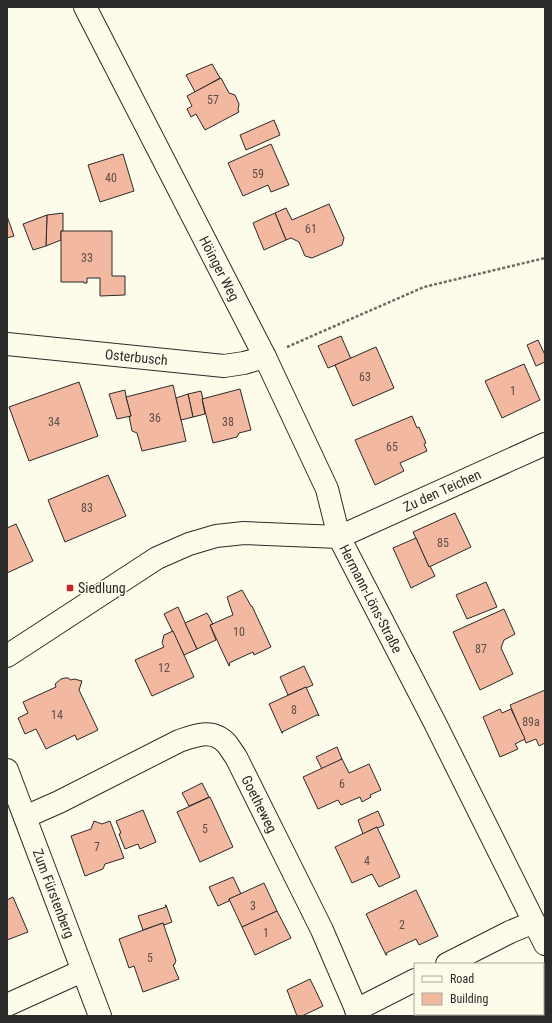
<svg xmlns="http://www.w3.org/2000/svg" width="552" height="1023" viewBox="0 0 552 1023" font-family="'Roboto Condensed',sans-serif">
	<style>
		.building { fill: #f2b8a0; stroke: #2b2b2b }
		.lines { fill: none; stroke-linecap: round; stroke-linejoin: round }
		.minor-casing { stroke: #2b2b2b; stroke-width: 24 }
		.tertiary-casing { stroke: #2b2b2b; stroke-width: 24 }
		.path { stroke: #6a6964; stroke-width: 2.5; stroke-dasharray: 3 2; stroke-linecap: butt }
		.minor { stroke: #fdfbea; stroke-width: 22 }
		.tertiary { stroke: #fdfbea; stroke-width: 22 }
		.poi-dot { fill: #c62828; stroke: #fdfbea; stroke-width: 1.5 }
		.labels { text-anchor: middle; stroke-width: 3; stroke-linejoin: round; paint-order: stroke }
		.number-label { font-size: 12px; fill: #5d4e48 }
		.street-label { font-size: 14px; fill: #2b2b2b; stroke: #fdfbea }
		.poi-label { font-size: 14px; fill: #2b2b2b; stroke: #fdfbea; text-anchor: start }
	</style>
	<rect width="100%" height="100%" fill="#fdfbea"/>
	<g class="building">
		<path d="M212,64L220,78L195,92L186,75Z"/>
		<path d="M221,78L229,93L235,95L239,104L238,110L239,112L205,130L196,114L191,117L187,109L192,106L187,96Z"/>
		<path d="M274,120L280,135L246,150L240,135Z"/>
		<path d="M271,144L289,185L271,192L268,185L243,196L228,163Z"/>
		<path d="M123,154L134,191L100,202L88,165Z"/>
		<path d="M329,204L344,238L342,245L312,258L305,256L299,242L291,238L286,240L275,213L286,208L292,220Z"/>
		<path d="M63,213V231H61V240L46,246L47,215Z"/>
		<path d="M275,213L286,240L264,250L253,223Z"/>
		<path d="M47,215L46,246L33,250L23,224Z"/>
		<path d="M7,216L14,236L7,238Z"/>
		<path d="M61,231H112V276H125V295L100,296V278H87V283H84V282H61Z"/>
		<path d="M341,336L351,359L328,368L318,346Z"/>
		<path d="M538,340L545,355V362L536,366L527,345Z"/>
		<path d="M376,347L394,388L353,406L335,365Z"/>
		<path d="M524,364L540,400L502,418L485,381Z"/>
		<path d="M79,382L98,436L29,461L9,407Z"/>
		<path d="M173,385L186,441L142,451L137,433L132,431L129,416H131L126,397Z"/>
		<path d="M240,389L251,430L239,433L237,437L213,443L202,399Z"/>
		<path d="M125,390L126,396V397L131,416L117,419L109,394Z"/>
		<path d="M201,391L203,399H202L205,414L193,417L188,394Z"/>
		<path d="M188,394L193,417L181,420L176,398Z"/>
		<path d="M412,416L417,428L419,427L426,443L424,444L427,451L400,463L404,471L375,485L355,440Z"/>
		<path d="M108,475L126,516L65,542L48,500Z"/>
		<path d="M455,513L471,547L429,567L413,532Z"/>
		<path d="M16,524L33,561L7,573V528Z"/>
		<path d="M416,538L429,567L430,566L435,576L411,588L393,548Z"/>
		<path d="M486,582L497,607L467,619L456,595Z"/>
		<path d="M242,590L251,606H252L271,647L254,655L253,652L229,663L230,665L229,666L210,625L233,615L227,597Z"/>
		<path d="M178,607L197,649L184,655L164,614Z"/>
		<path d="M504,609L515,634L504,640L501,648L513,674L480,690L453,632Z"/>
		<path d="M207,613L213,624L210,625L216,640L197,649L185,623Z"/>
		<path d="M173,631L194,677L152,696L135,660L164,647L162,643L164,635Z"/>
		<path d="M304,666L313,685L306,688V687L288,695L280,677Z"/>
		<path d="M65,678H68L71,680L74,679L82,681L79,690L98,730L77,740L75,735L46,749L36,729L25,734L18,718L28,713L23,702L56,687L55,684L61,679Z"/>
		<path d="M306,687L319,716L317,715L282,732L283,733H282L269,704Z"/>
		<path d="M545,690V743L539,746L536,739L526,743L510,705Z"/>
		<path d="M500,709L502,713L511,709L525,739L515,744L518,749L500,757L483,717Z"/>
		<path d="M337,747L342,759L322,769L316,757Z"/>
		<path d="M342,759L349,773L369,764L381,790L370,795L371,797L362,802L360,797L341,805L338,800L318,809L303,777Z"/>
		<path d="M202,783L209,797L189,806L182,793Z"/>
		<path d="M210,797L233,847L200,862L177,812Z"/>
		<path d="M143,810L156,842L140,849L138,844L125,849L119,834L121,833L116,821Z"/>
		<path d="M378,811L384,825L378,828L377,827L363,834L358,820Z"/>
		<path d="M94,821L102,824L110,821L124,858L105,864L103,869L85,876L71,836L91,829Z"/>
		<path d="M377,827L400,877L379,887L372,874L352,883L335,847Z"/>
		<path d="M233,877L241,894L229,899V901L218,906L209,887Z"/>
		<path d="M264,883L277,911L242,927L229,899Z"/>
		<path d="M416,890L438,936L419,945L416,939L386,953L387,955H386L366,914Z"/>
		<path d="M13,897L28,932L7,940V900Z"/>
		<path d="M165,905H166L172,922L164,925L163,923L143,930L138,916L166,907Z"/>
		<path d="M277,911L291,938L255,955L242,927Z"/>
		<path d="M163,923L176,961L175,962V964L173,965L179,979L143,992L134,966L129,968L119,939Z"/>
		<path d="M310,979L323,1006L302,1016H297L287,990Z"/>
		<path d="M431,1014H493L494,1016H432Z"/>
	</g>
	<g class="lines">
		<g class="minor-casing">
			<g id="minor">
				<path id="s1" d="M85,7L265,357L327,489L339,537L545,444"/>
				<path id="s2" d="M7,344L224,366L244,363L265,357"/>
				<path id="s3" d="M7,770L100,1016"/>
				<path id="s4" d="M25,817L59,802L179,741C196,735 213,728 227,744C230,748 233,753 236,757L322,930L359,1016"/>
				<path d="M447,964L510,932L534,922"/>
				<path d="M7,1005L82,971"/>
				<path d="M356,1010L415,980"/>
			</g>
		</g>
		<g class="tertiary-casing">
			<g id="tertiary">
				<path id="s5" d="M7,656L157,558L189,544L216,536L244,533L339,537L434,721L545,944"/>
			</g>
		</g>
		<path class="path" d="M287,347L424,287L545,258"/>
		<use href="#minor" class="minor"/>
		<use href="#tertiary" class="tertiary"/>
	</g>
	<rect class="poi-dot" x="66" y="584" width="8" height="8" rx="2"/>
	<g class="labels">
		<g class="number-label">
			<text x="213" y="104">57</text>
			<text x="258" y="178">59</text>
			<text x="111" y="182">40</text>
			<text x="311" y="233">61</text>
			<text x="87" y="262">33</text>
			<text x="365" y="381">63</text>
			<text x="513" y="395">1</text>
			<text x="155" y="422">36</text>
			<text x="54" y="426">34</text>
			<text x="228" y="426">38</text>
			<text x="392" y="451">65</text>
			<text x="87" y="512">83</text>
			<text x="443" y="547">85</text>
			<text x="239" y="636">10</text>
			<text x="481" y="653">87</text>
			<text x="164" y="672">12</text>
			<text x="294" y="714">8</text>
			<text x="57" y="719">14</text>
			<text x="531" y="726">89a</text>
			<text x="342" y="788">6</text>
			<text x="205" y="833">5</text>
			<text x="97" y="851">7</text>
			<text x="367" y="865">4</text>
			<text x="253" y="910">3</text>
			<text x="402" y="929">2</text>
			<text x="266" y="937">1</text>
			<text x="150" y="962">5</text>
		</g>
		<g class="street-label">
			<text dy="5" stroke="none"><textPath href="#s1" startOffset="294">Höinger Weg</textPath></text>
			<text dy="5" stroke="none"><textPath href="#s2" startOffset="130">Osterbusch</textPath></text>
			<text dy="5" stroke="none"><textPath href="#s1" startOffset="702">Zu den Teichen</textPath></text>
			<text dy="5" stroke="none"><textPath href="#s5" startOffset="435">Hermann-Löns-Straße</textPath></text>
			<text dy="5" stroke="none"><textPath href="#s4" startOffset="292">Goetheweg</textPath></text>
			<text dy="5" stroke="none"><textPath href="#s3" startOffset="132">Zum Fürstenberg</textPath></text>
		</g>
		<g class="poi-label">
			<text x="78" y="593">Siedlung</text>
		</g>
	</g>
	<rect width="552" height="1023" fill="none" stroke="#2b2b2b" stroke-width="16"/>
	<rect x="414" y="963" width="130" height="52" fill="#fdfbea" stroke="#a9a89e"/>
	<rect x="422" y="976" width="20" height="6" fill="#fdfbea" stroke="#a9a89e"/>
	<text x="450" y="983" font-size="12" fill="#2b2b2b">Road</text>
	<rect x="422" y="993" width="20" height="12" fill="#f2b8a0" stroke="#a9a89e"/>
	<text x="450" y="1003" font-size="12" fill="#2b2b2b">Building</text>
</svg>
